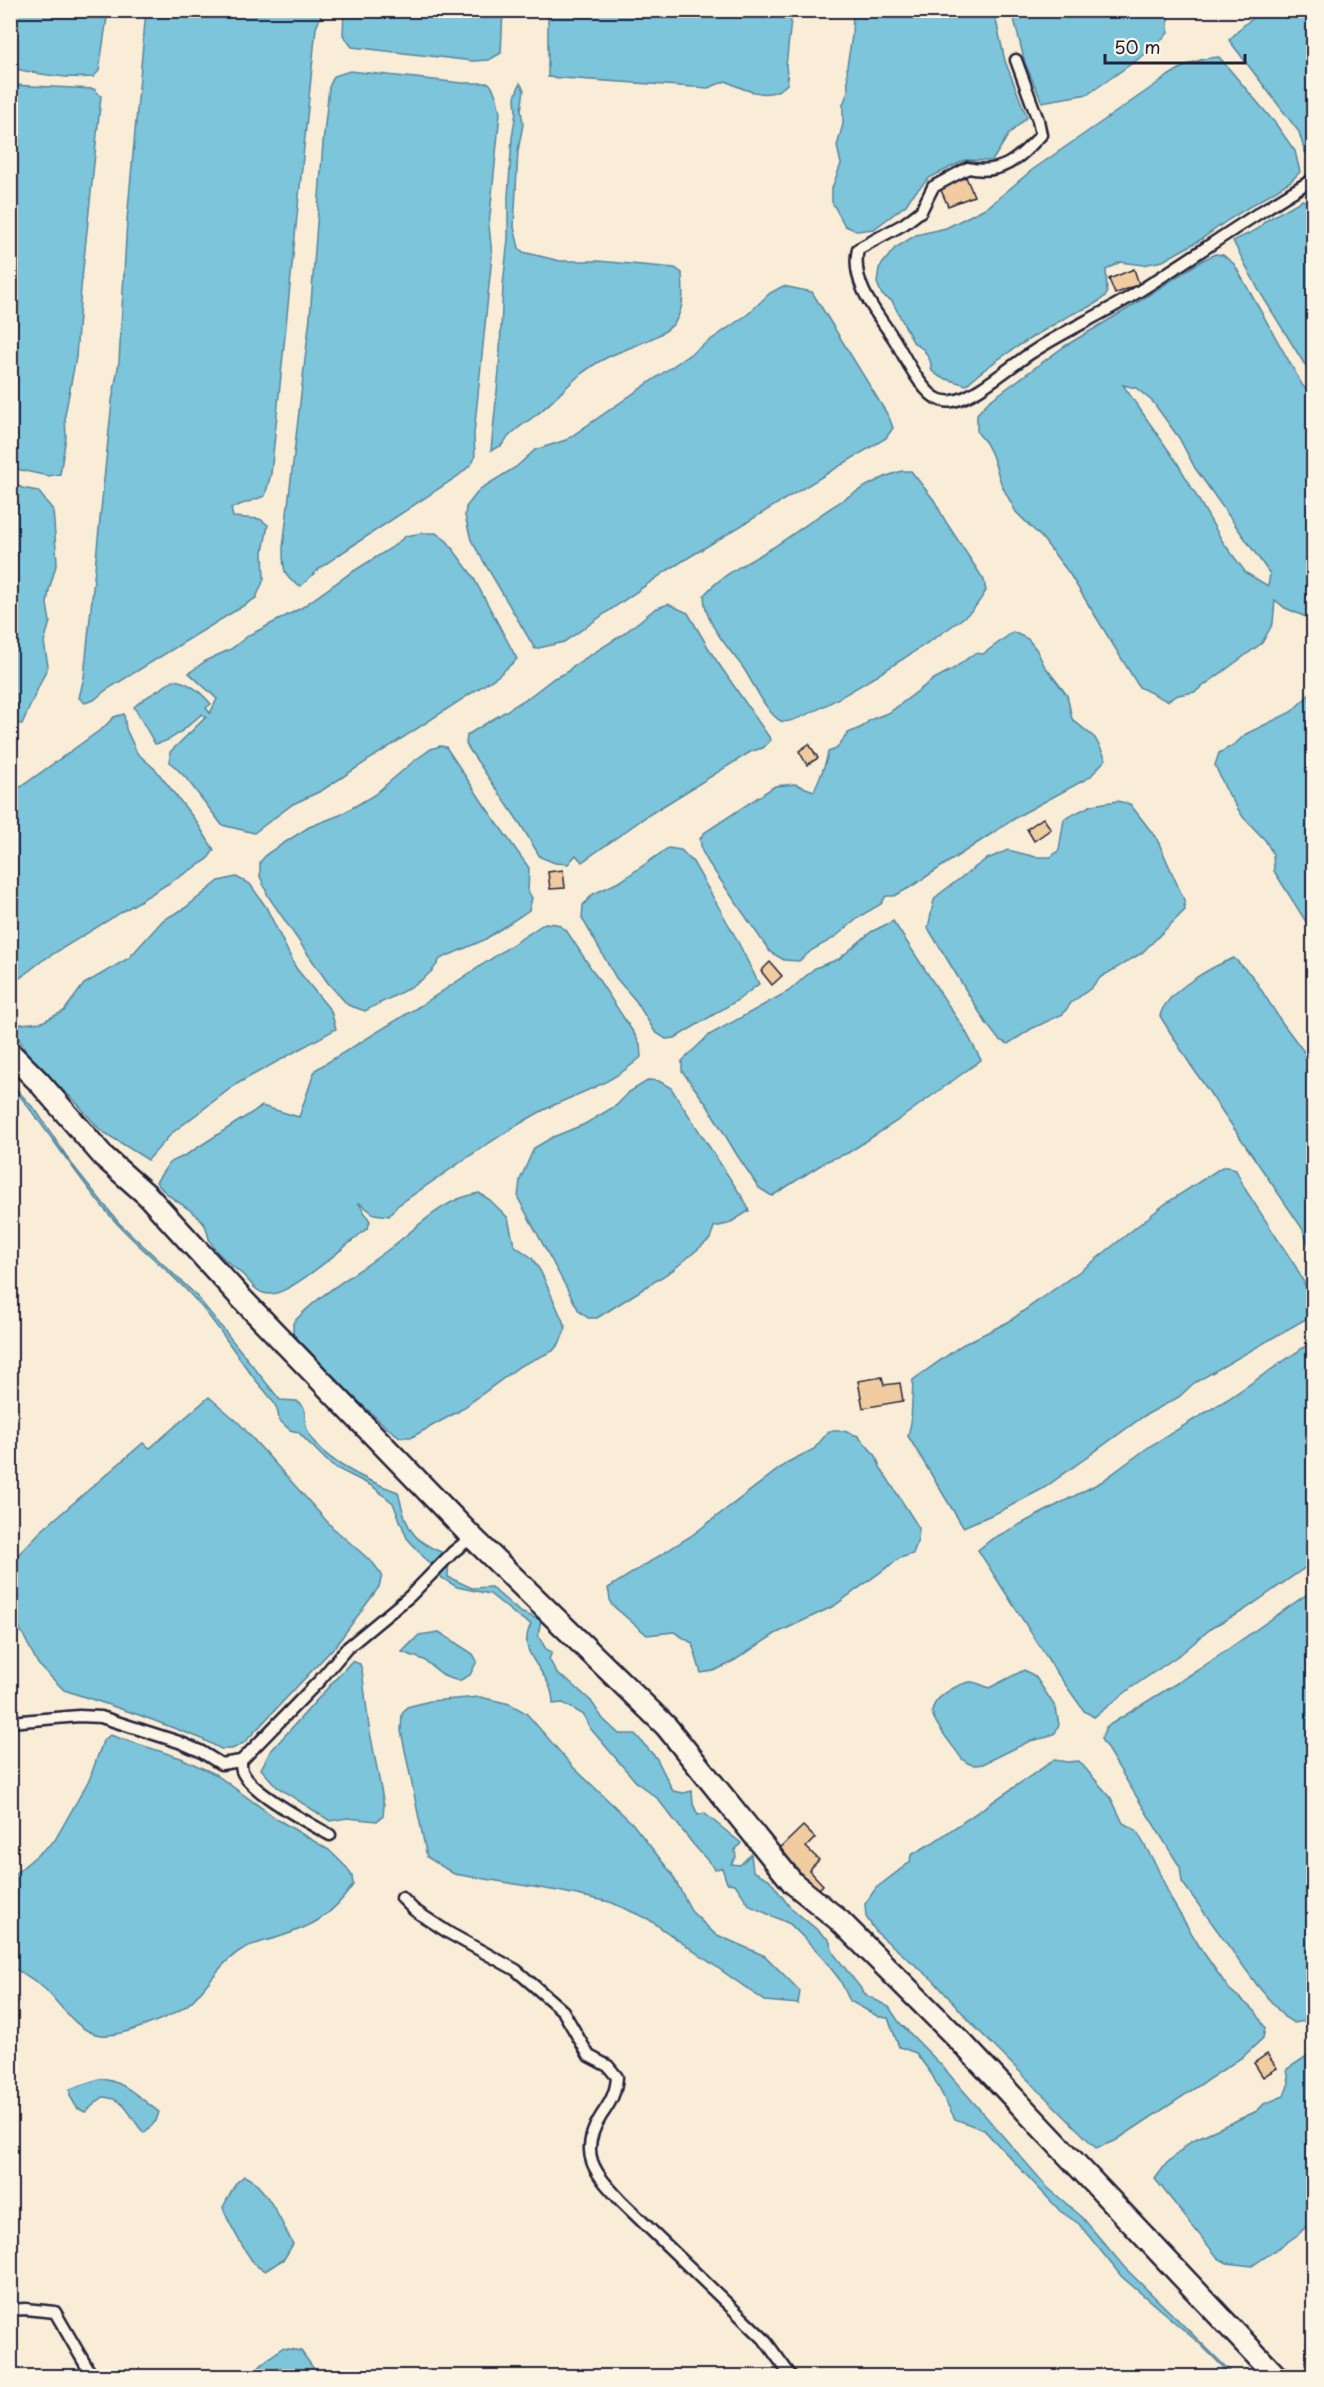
<svg xmlns="http://www.w3.org/2000/svg" width="1324" height="2387" viewBox="0 0 1324 2387" font-family="'Playpen Sans',sans-serif">
	<style>
		.water { fill: #7bc5db; stroke: #57849b; stroke-width: 1.5; fill-rule: evenodd }
		.building { fill: #f0cca0; stroke: #22223b; stroke-width: 1.5 }
		.lines { fill: none; stroke-linecap: round; stroke-linejoin: round }
		.lane-casing { stroke: #22223b; stroke-width: 15 }
		.street-casing { stroke: #22223b; stroke-width: 26 }
		.lane { stroke: #fcf5e5; stroke-width: 10 }
		.street { stroke: #fcf5e5; stroke-width: 21 }
	</style>
	<rect width="100%" height="100%" fill="#faedd7"/>
	<filter id="ink" filterUnits="userSpaceOnUse"><feTurbulence type="fractalNoise" baseFrequency=".0167" numOctaves="2"/><feDisplacementMap in="SourceGraphic" scale="12" xChannelSelector="R" yChannelSelector="G"/><feConvolveMatrix kernelMatrix="1 2 1 2 8 2 1 2 1" color-interpolation-filters="sRGB"/></filter>
	<g filter="url(#ink)">
		<g class="water">
			<path d="M11,10L108,11L99,71L93,77C65,79 38,74 11,68Z"/>
			<path d="M1264,10L1313,11V158L1305,152L1299,132L1229,40L1245,24Z"/>
			<path d="M146,11H323L316,28L271,474L265,496L231,508L233,517L260,519L268,525L263,552L264,579L256,598L106,690L94,700L85,703L79,698L84,677L112,401L119,362L127,220Z"/>
			<path d="M344,11H503L501,53L489,60L473,61L352,47L343,35Z"/>
			<path d="M548,11H792L786,66L788,83C772,102 745,91 726,81L708,88L548,77Z"/>
			<path d="M853,11H994L1005,61L1027,117L1009,134L992,161L965,160L929,178L911,197L906,205L874,229L857,231L845,226L832,202V188L841,164L837,146L843,124V105L848,91L847,66L852,36Z"/>
			<path d="M1012,11H1168V33L1154,48L1088,94L1042,102L1025,63Z"/>
			<path d="M1219,57L1275,123L1295,151L1300,172L1291,181L1228,220L1200,240L1163,261L1143,265L1120,262L1106,270L1107,294C1097,306 1081,309 1067,317C1035,335 992,360 966,385L940,377L932,371L930,360L924,350L913,342L892,301L882,295L877,283L879,268L895,248L916,235L946,228L989,206L1032,170L1168,76C1185,65 1199,58 1219,57Z"/>
			<path d="M350,71L462,83H489C496,91 498,102 500,113L489,225L492,256L474,434C474,461 481,457 458,476L346,550L320,568L301,586C282,579 283,565 283,548L310,317L323,143L329,87L334,76Z"/>
			<path d="M520,83L524,90L521,110L523,124L518,151L514,227L519,248L523,252L560,261H598L675,268L682,273C683,290 685,307 675,322C664,338 623,349 606,358C574,374 561,396 535,416C521,426 511,432 501,446L491,450L499,371L503,285L508,239V197L512,138L516,112L515,97Z"/>
			<path d="M11,85L94,89L101,96L81,288L76,357L65,415L66,437L60,474L48,476L11,468Z"/>
			<path d="M1302,200L1313,204V375L1305,365L1258,289L1233,241L1258,229L1265,221Z"/>
			<path d="M1215,254L1223,255L1234,264L1303,386L1313,396V620L1285,608L1275,600L1273,623L1262,643L1195,692L1178,695L1167,701L1139,687L1069,573L1042,538L1016,512L1002,486L992,455L986,443L977,432V414L988,402L1065,346L1127,309L1201,261ZM1123,385L1136,388L1153,402L1179,438L1195,468L1270,574L1268,586L1246,573L1223,542L1178,464Z"/>
			<path d="M783,286L812,292L889,417L893,428L886,438L668,570L564,642L535,649L471,540L465,516L466,507L480,489L516,467L535,450L566,440L748,314L770,293Z"/>
			<path d="M902,471H911L934,500L946,522L984,580L986,591C981,598 976,608 969,613C949,631 799,730 781,721C767,715 752,680 742,666C726,645 704,622 704,595C723,573 748,563 772,548C811,523 859,483 902,471Z"/>
			<path d="M10,481L22,488L38,491L53,510L57,562L49,590L47,604L50,622L44,642L48,666L22,724L10,723Z"/>
			<path d="M422,533H436L447,541L472,575L517,659L498,676L321,791L293,804L254,833L222,825L186,778L170,762V752L206,717L202,714C188,725 173,742 155,744L134,707C146,695 160,691 173,680C188,681 201,692 211,704L206,708L210,713L217,699L189,673L207,660L231,649L248,636L301,608L349,574L391,548L406,536Z"/>
			<path d="M668,604L688,613L712,654L771,740L763,748L752,751L647,816L582,862L576,855L568,864L555,863L540,857L521,825L471,752L466,744L467,735L529,697L554,678L566,673L573,666L622,635L655,609Z"/>
			<path d="M1013,632L1028,639L1036,649L1044,665L1067,695L1072,719L1095,738L1106,759L1090,777L1020,815L909,888L894,896H886L881,904L862,915L834,938L812,950L799,961L784,960L770,952L708,862L702,851L700,839L704,833L775,786L795,784L814,791C819,778 826,766 828,752L836,749L848,733L862,727L870,720L890,712L934,679L953,669L975,653L983,654Z"/>
			<path d="M1313,691V933L1274,871L1273,854L1265,840L1243,817L1226,790L1215,765L1219,753L1235,744L1246,734L1291,712Z"/>
			<path d="M124,714L126,729L137,753L156,770L196,821L214,850L207,860L43,960L16,981L10,978L11,794L103,728L114,717Z"/>
			<path d="M440,746L446,747L485,806L529,868L528,891L532,898L529,910L522,915L484,940L440,959C429,984 387,998 365,1011L348,1005L328,983L305,950L268,896L260,876V862L268,853L309,827L340,815L374,795L414,761L431,749Z"/>
			<path d="M1117,801L1130,804L1157,839L1184,900L1185,910L1142,953L1101,977L1090,989L1071,1003L1063,1014L1031,1029L1008,1044L999,1040L986,1023L928,928L934,900L938,895L985,860L1008,850L1036,857H1051L1059,850L1064,819L1092,805Z"/>
			<path d="M668,848L681,850L693,862L735,936L759,984L738,1000L675,1038L666,1039L655,1032L636,1001L616,978L582,918L583,905L593,894L621,881Z"/>
			<path d="M236,877L250,884L266,907L296,968L331,1011L336,1029L235,1085L172,1133L148,1160L100,1130L74,1100L34,1065L13,1028L21,1024L42,1022L64,1011L84,984L129,958L163,920L185,908L219,881Z"/>
			<path d="M893,921L966,1032L981,1060L897,1121L848,1153L827,1161L772,1196L759,1188L737,1155L707,1105L682,1071V1061L709,1035L789,991L815,968L839,959L871,932Z"/>
			<path d="M545,923L557,924L566,930L635,1035L640,1044L641,1057C607,1088 577,1092 540,1112C490,1140 444,1174 397,1206L389,1216L374,1214L358,1202L370,1221L368,1228C349,1242 291,1295 270,1294C256,1294 251,1282 242,1274C231,1265 216,1254 210,1241C207,1236 208,1229 204,1224C192,1206 170,1202 156,1182L169,1163L186,1155L262,1106L299,1117L315,1070L423,1004Z"/>
			<path d="M1234,958L1253,977L1281,1021L1313,1064V1255L1302,1228L1190,1064L1160,1016C1165,992 1213,966 1234,958Z"/>
			<path d="M649,1080L659,1081L671,1088L746,1203L749,1211L728,1224L714,1227L710,1239L673,1270L605,1313L597,1318H588L579,1311L518,1198L520,1180L534,1148L553,1137L585,1124L617,1105L629,1092Z"/>
			<path d="M10,1082L37,1112L71,1163L119,1223L195,1294L280,1400L297,1401L304,1408C305,1413 305,1420 306,1426C314,1458 370,1482 398,1492C407,1529 411,1542 449,1555L448,1577L472,1588L491,1587L520,1612L541,1620L538,1635L546,1649L552,1652L549,1659L558,1675L569,1681L591,1701L603,1719L619,1734H635L657,1759L673,1791L684,1793L692,1791L693,1804L698,1815L704,1813L741,1843L735,1850L736,1857L731,1864L740,1865L751,1854L753,1871L769,1879L789,1906L829,1940L834,1954L866,1995L889,2007L899,2022L942,2066L1048,2188L1082,2217L1125,2268L1235,2376H1232L1200,2344L1122,2277L1079,2224L1060,2211L984,2130L955,2119L932,2075L916,2053L899,2047L888,2018L879,2017L850,2001L840,1980L818,1952L790,1924L750,1906L735,1884L727,1883L722,1868L715,1869L693,1844L657,1798L637,1783L590,1728L584,1715L563,1703L553,1704C553,1669 514,1658 531,1624L517,1616L490,1594L457,1587L442,1578L407,1538L393,1503L372,1486L332,1466L298,1432L290,1430L279,1420C278,1402 265,1392 254,1378C233,1351 215,1320 191,1295C165,1266 131,1242 107,1212C73,1171 45,1126 11,1085Z"/>
			<path d="M1222,1167H1229L1236,1170L1245,1189L1296,1267L1313,1301L1311,1316L1194,1383L1179,1397L1144,1416L1044,1488L1001,1511L963,1527L908,1436L911,1423L913,1380L962,1345L1008,1322L1090,1264L1165,1204Z"/>
			<path d="M479,1193L490,1200L508,1218L514,1245L532,1258L541,1272L566,1328L560,1342L553,1351L520,1366L459,1411L412,1437H400L386,1427L306,1352L293,1335V1323C319,1294 354,1275 385,1252C414,1231 441,1199 479,1193Z"/>
			<path d="M1313,1341V1562L1243,1611L1214,1626L1182,1653L1131,1688L1094,1717L1084,1711L1055,1670L978,1550L992,1539L1101,1482L1150,1446L1228,1399Z"/>
			<path d="M209,1397L238,1422L332,1527L373,1563L382,1575L379,1587L337,1644L244,1743L232,1749H221L200,1738L139,1715L64,1690L38,1664L11,1611V1562L41,1531L143,1443L150,1448Z"/>
			<path d="M829,1431H844L858,1436L876,1456L880,1467L919,1528L918,1540L913,1554L900,1558L834,1606L775,1634L729,1664L713,1671L701,1673L692,1643L674,1632L647,1635L611,1604L608,1588L691,1536L788,1462L814,1449Z"/>
			<path d="M1313,1590L1314,2017L1305,2021L1294,2023L1284,2017L1257,1985L1182,1882L1180,1867L1101,1739L1106,1727L1201,1668Z"/>
			<path d="M439,1632L473,1654L477,1661L470,1675L459,1681L446,1677L424,1660L402,1652L419,1635Z"/>
			<path d="M352,1661L360,1664L362,1670L369,1727L384,1805L383,1816L377,1821L347,1818L330,1821L277,1787L261,1769L270,1752Z"/>
			<path d="M1024,1670L1035,1676L1056,1708L1059,1725L1055,1733L1048,1737L1030,1741L983,1764C974,1766 969,1765 962,1759C954,1747 938,1729 933,1716C927,1700 958,1683 971,1682C977,1682 983,1686 989,1688Z"/>
			<path d="M480,1697L510,1704L526,1713L574,1768L632,1823L672,1874L692,1912L715,1934L765,1956L800,1991L798,2004L765,2001L648,1919L610,1902L558,1891L454,1874L427,1857L401,1731L402,1714L407,1707L430,1701Z"/>
			<path d="M110,1735L181,1758L215,1774L277,1819L329,1850L347,1868L352,1876L353,1885C331,1917 313,1926 276,1938C265,1941 251,1944 241,1950C222,1962 209,1983 194,1999C180,2015 122,2037 101,2035C78,2033 60,2004 45,1989C35,1980 23,1973 11,1967L10,1878L55,1840L90,1778L103,1741Z"/>
			<path d="M1054,1760L1067,1762L1079,1761L1111,1798L1123,1823L1136,1830L1156,1865L1172,1901L1201,1949L1229,1989L1256,2012L1265,2028L1263,2038L1244,2056L1115,2141L1096,2148L975,2027L933,1980L877,1933L866,1917L865,1904L876,1888L910,1862L911,1855L932,1843Z"/>
			<path d="M1313,2052V2219L1299,2234L1252,2266L1227,2263L1218,2258L1155,2179L1166,2164L1191,2141L1257,2111L1264,2104L1284,2096L1289,2083L1287,2069Z"/>
			<path d="M99,2079C122,2079 141,2099 159,2112L156,2121L144,2133C128,2116 128,2099 103,2097L85,2112L77,2108L70,2096V2089Z"/>
			<path d="M244,2176C266,2184 282,2224 293,2244L284,2259L265,2271C262,2269 259,2268 257,2266C249,2260 225,2216 223,2207L236,2183Z"/>
			<path d="M282,2348L301,2351L319,2376H231L258,2369C264,2360 274,2355 282,2348Z"/>
		</g>
		<g class="building">
			<path d="M966,177L974,196L948,206L940,188Z"/>
			<path d="M1134,269L1139,284L1115,294L1109,279Z"/>
			<path d="M809,744L818,758L807,765L799,751Z"/>
			<path d="M1043,818L1051,829L1034,841L1027,829Z"/>
			<path d="M563,870L565,888L550,889L548,872Z"/>
			<path d="M770,962L782,976L772,985L761,971Z"/>
			<path d="M882,1377L884,1385L900,1383L903,1401L863,1408L858,1381Z"/>
			<path d="M803,1826L815,1838L806,1847L819,1860L809,1870L823,1885L812,1896L773,1855Z"/>
			<path d="M1267,2054L1277,2068L1263,2077L1254,2063Z"/>
		</g>
		<g class="lines">
			<g class="lane-casing">
				<g id="lane">
					<path d="M1016,60L1038,120L1041,135C1019,158 1002,176 968,168L933,187L921,211L904,224L858,249C850,283 877,313 894,339C904,355 922,394 940,400C943,401 950,402 953,401C975,398 1014,363 1034,351C1066,330 1101,315 1133,295C1194,257 1252,215 1314,179"/>
					<path d="M10,1722L79,1716L101,1717L179,1742L200,1751L221,1764L241,1761L320,1680L347,1648L410,1596L453,1552L472,1537"/>
					<path d="M241,1761C241,1765 241,1768 242,1771C250,1792 309,1823 330,1835"/>
					<path d="M402,1898L414,1910L449,1933L516,1970L563,2011L589,2056L608,2066L617,2077C616,2093 610,2103 601,2116C577,2154 595,2173 622,2202L764,2339L791,2376"/>
					<path d="M10,2310L25,2309L55,2312L92,2376"/>
				</g>
			</g>
			<g class="street-casing">
				<path id="street" d="M10,1053L39,1082L104,1157L147,1195L243,1300L472,1537L666,1726L793,1883L840,1921L962,2043L1276,2376"/>
			</g>
			<use href="#lane" class="lane"/>
			<use href="#street" class="street"/>
		</g>
	</g>
	<rect width="1324" height="2387" fill="none" stroke="#fcf5e5" stroke-width="36"/>
	<rect x="18" y="18" width="1288" height="2351" fill="none" stroke="#22223b" stroke-width="2" filter="url(#ink)"/>
	<path d="M1105 54v9h140v-9" fill="none" stroke="#22223b" stroke-width="3"/>
	<text x="1114" y="54" font-size="18" fill="#22223b" stroke="#fcf5e5" stroke-width="4.5" paint-order="stroke">50 m</text>
</svg>
